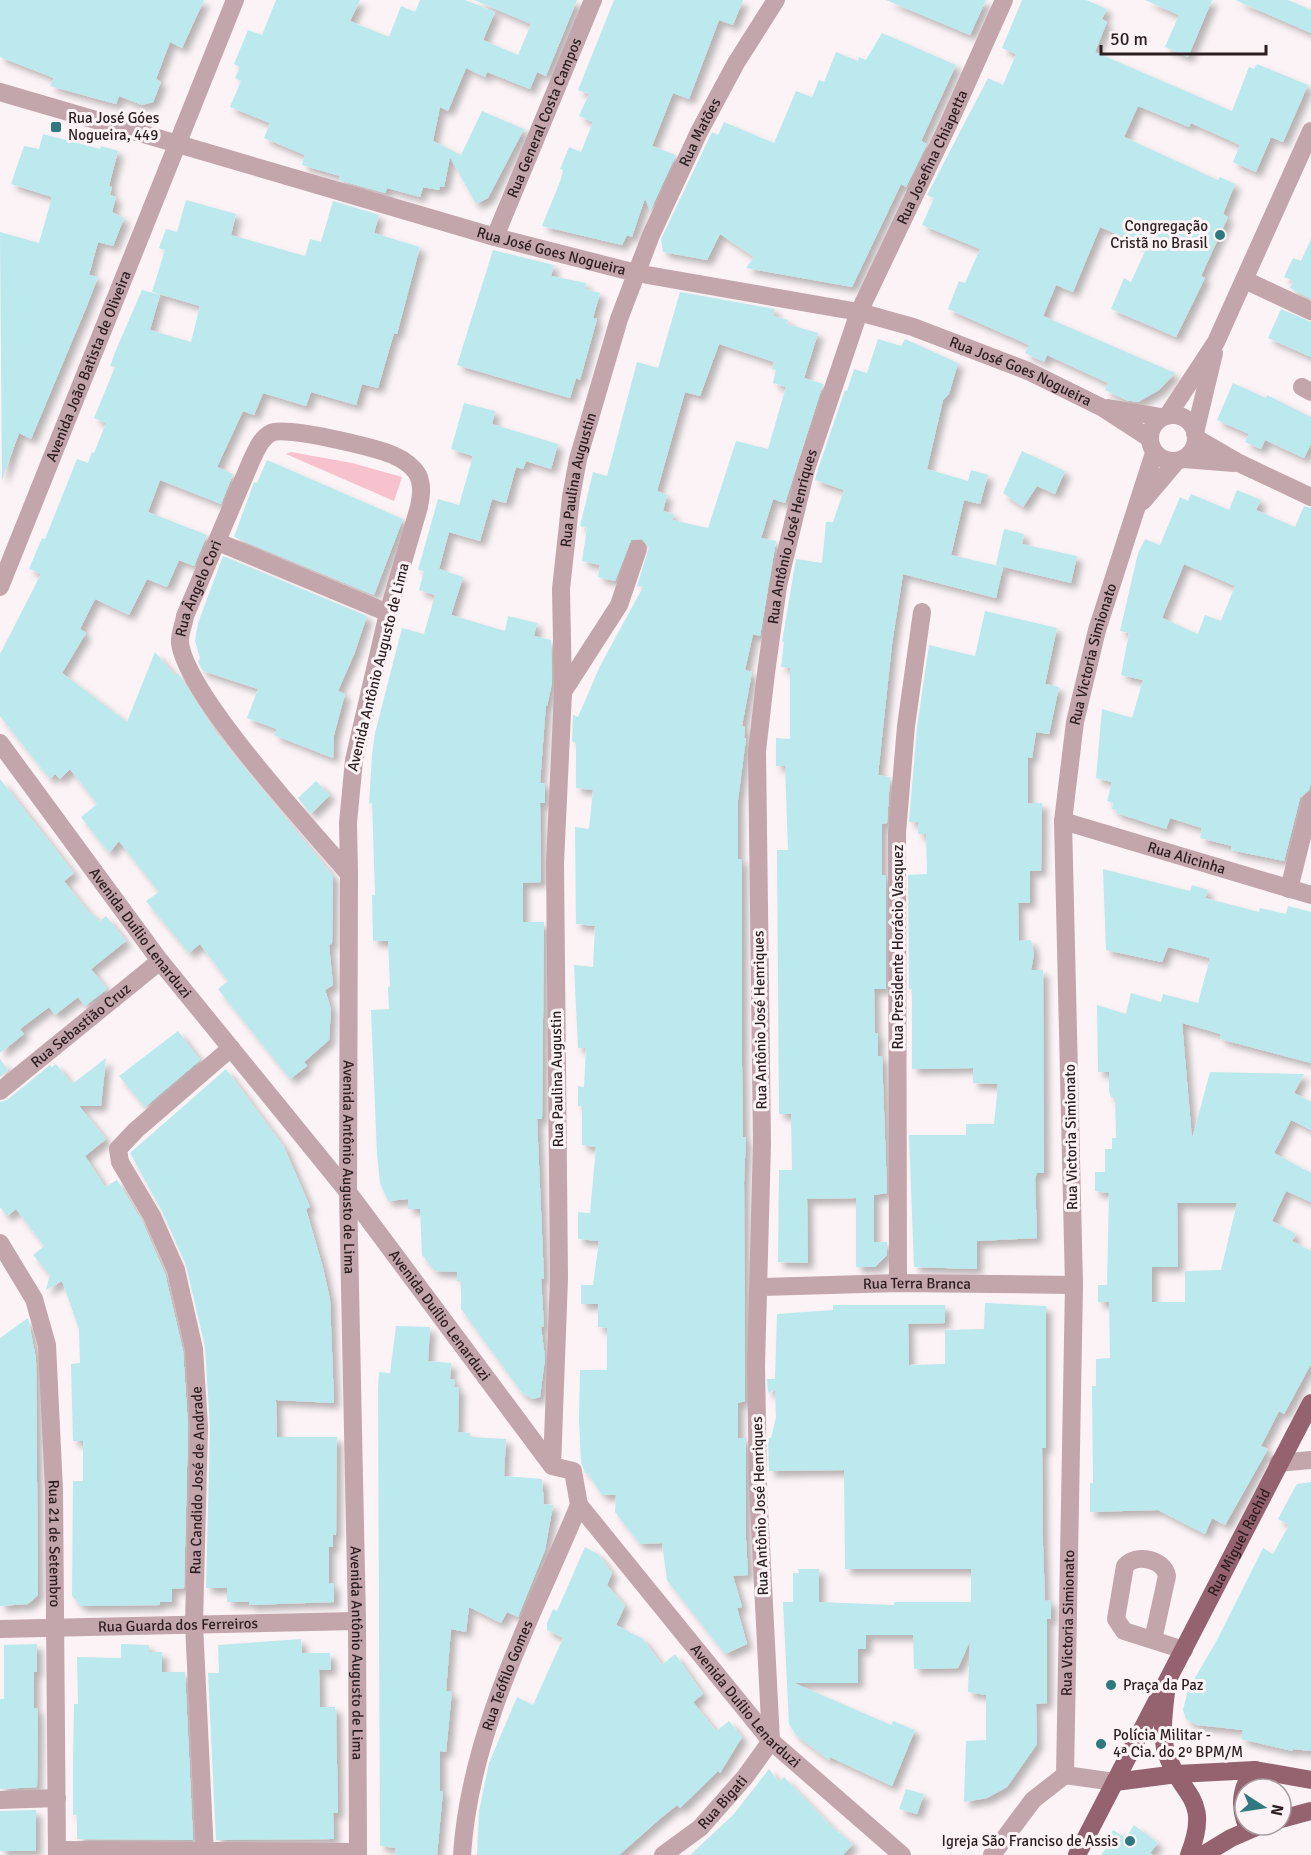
<svg xmlns="http://www.w3.org/2000/svg" width="1311" height="1855" viewBox="0 0 1311 1855" font-family="Signika,sans-serif">
	<style>
		.green { fill: #f7c1ce }
		.building { fill: #bce9ee; fill-rule: evenodd; filter: url(#shadow) }
		.lines { fill: none; stroke-linecap: round; stroke-linejoin: round }
		.minor { stroke: #c3a5ac; stroke-width: 18 }
		.major { stroke: #956270; stroke-width: 18 }
		.poi-dot { fill: #2f7880; stroke: #fbf3f5; stroke-width: 2 }
		.labels { text-anchor: middle; stroke-width: 6; stroke-linejoin: round; paint-order: stroke }
		.poi-label { font-size: 15px; fill: #2c1e21; stroke: #fbf3f5; text-anchor: start }
		.street-label { font-size: 15px; fill: #2c1e21; stroke: #fbf3f5 }
	</style>
	<defs>
		<filter id="shadow"><feDropShadow dx="5.5" dy="5.5" stdDeviation="3" flood-color="#0004"/></filter>
	</defs>
	<rect width="100%" height="100%" fill="#fbf3f5"/>
	<path class="green" d="M291,452L352,463L402,477L394,501L286,454Z"/>
	<g class="building">
		<path d="M0,0H204L182,48L170,42L156,79L161,82L153,102L142,105L119,96L116,104L50,86L54,78L0,57Z"/>
		<path d="M276,0H360L350,21L389,37L401,6L415,12L420,0H465L495,12L483,40L518,55L531,24L474,0H577L546,76L537,72L530,89L487,72L485,77L466,68L448,111L440,107L433,141L461,155L482,111L524,129L488,198L476,204L450,157L444,187L440,186L439,190L423,187L420,197L387,188L385,193L339,180L340,176L302,165L305,155L264,138L270,123L230,107L241,81L235,78L240,67L234,64L248,30L262,35Z"/>
		<path d="M614,0H743L733,25L719,20L689,99L673,93L652,146L676,155L650,211L645,198L632,237L627,235L622,245L542,226L561,179L563,170L560,169L569,147L581,152L593,122L579,116L589,94L578,90Z"/>
		<path d="M886,0H986L970,35Z"/>
		<path d="M1022,0H1086L1107,9L1102,19L1107,22L1095,52L1232,111L1249,67L1254,69L1257,64L1308,85L1283,142L1271,137L1256,172L1233,162L1240,145L1191,123L1189,127L1138,106L1124,137L1218,180L1220,177L1235,184L1223,214L1228,217L1201,276L1205,278L1176,337L1111,309L1124,278L1131,282L1147,247L1100,227L1073,292L1056,285L1043,316L1175,373L1159,390L1138,402L1126,400L1105,390L1108,383L1047,355L1044,362L1025,353L1029,345L948,309L959,281L965,283L980,249L922,225L934,198L927,195L988,78L1003,85L1016,54L1002,48Z"/>
		<path d="M1145,0H1212L1188,57L1165,47L1179,15Z"/>
		<path d="M1235,0H1288L1311,10V33Z"/>
		<path d="M882,33L956,65L921,141L927,144L906,187L901,184L852,287L746,268L754,257L720,234L707,260L663,252L661,239L712,132L718,135L724,122L774,143L796,91L812,97L819,80L824,82L836,52L858,61L859,57L866,60Z"/>
		<path d="M43,134L100,149L101,146L118,151L109,186L112,187L110,195L116,197L112,212L124,218L113,246L98,242L89,275L98,277L86,308L31,439L19,433L2,480L0,232L39,243L52,197L11,184L24,146L39,149Z"/>
		<path d="M186,200L236,214L231,235L305,256L310,239L321,242L333,201L379,215L374,233L420,247L397,334L394,333L378,388L362,384L356,405L311,392L306,406L263,393L254,415L243,411L217,467L233,474L221,504L160,480L148,512L207,535L194,566L179,560L167,587L147,579L129,615L95,599L80,629L86,633L62,673L127,722L155,652L175,675L178,673L217,734L333,876L332,943L329,945L333,985L325,990L331,1009L329,1040L304,1062L307,1066L290,1079L218,989L228,981L200,944L189,953L146,901L159,892L119,841L109,853L81,817L97,804L70,769L60,779L55,774L50,779L0,716V654L41,574L29,569L42,538L45,539L77,459L88,463L92,452L94,453L106,423L94,418L115,367L110,366L116,350L142,290L160,295L150,330L191,342L200,306L152,292L165,250L159,248L166,229L177,232Z"/>
		<path d="M1311,239V299L1290,288L1293,281L1284,277L1293,258L1301,261Z"/>
		<path d="M493,250L554,265L551,276L586,283L585,289L600,293L593,318L597,319L580,380L576,378L570,398L457,365Z"/>
		<path d="M680,292L775,309L773,316L788,320L787,324L818,333L804,378L823,384L785,503L773,499L761,538L776,541L760,636L753,634L745,670L752,672L742,726L745,727L744,738H746L738,800V859H742V1066L743,1137H746L744,1182L745,1401L738,1403V1438H746V1540L748,1575L733,1576L742,1607L737,1608L747,1644L725,1654L667,1580L662,1543L640,1544L615,1512L616,1495H602L588,1473H585L581,1462L579,1420L580,1370H607V1328L598,1327V1304H581V1285H593L599,1241L578,1239V1212L590,1213L596,1147L582,1145V1106H578V1086L584,1087L586,1048H578L574,965L593,967L595,926L576,924L575,827L589,829L593,790L576,788V743L572,741L573,715L578,717L600,666L643,587L637,586L649,547L642,539L631,540L615,581L598,577L600,565L582,561L587,528L580,526L593,472L607,476L637,362L658,368ZM719,344L774,362L772,369L776,370L773,383L786,387L768,449L736,441L708,528L672,520L674,514L663,511L667,495L657,491L685,392L700,396Z"/>
		<path d="M1281,309L1311,322V357L1268,338Z"/>
		<path d="M878,339L901,346L905,339L958,363L949,394L943,400L927,469L968,481L971,470L988,475L980,504L964,500L951,555L1003,567L996,598L903,574L892,644L878,775L890,777L887,823L882,824V875H886V989H874L875,1033H878V1056H882L887,1193L874,1195V1242H887V1255L875,1267H856V1198L807,1199L808,1263L778,1262L779,1170H792L791,1114H779L777,850H788L785,766H776V738L790,739V668L781,667L784,642H782L796,559L822,563L826,522H833L844,490L815,480L817,472L845,390L847,391L854,369L867,373Z"/>
		<path d="M1233,383L1266,398L1267,395L1311,417V444L1304,458L1265,440L1261,449L1245,442L1249,434L1217,420Z"/>
		<path d="M464,403L495,411L492,424L558,444L551,469L526,461L523,469L516,467L506,503L492,499L480,541L449,532L439,569L463,577L451,615L505,631L508,616L537,623L534,636L551,640L552,683L547,706L546,704L540,783H545V803H540L541,882L523,883V922H544L542,1119H537L544,1279H541L544,1326L541,1327L545,1358L540,1397L533,1399L523,1394L461,1309V1281H457V1272L435,1271L422,1255L420,1209H408V1199L388,1201L380,1183L377,1154L371,1010L389,1009L388,987L390,986L388,941H373L372,895H375L372,803L369,804L372,755L375,733L402,628L424,634L435,595L419,590L424,571L418,570L438,499L459,505L473,456L451,449Z"/>
		<path d="M1022,451L1065,471L1055,494L1037,486L1023,507L1003,493Z"/>
		<path d="M267,460L403,519L374,595L234,537L254,482L257,483Z"/>
		<path d="M1237,490L1261,500L1256,510L1295,527L1304,506L1311,508V782L1309,790L1300,798L1284,861L1231,850L1232,846L1200,838L1202,828L1170,818L1166,829L1116,813L1117,810L1112,809L1113,803L1107,801L1112,782L1096,778L1102,709L1132,718L1143,680L1121,675L1129,633L1120,631L1138,553L1145,539L1160,545L1180,497L1188,501L1191,494L1229,510ZM1184,564L1235,586L1221,621L1205,615L1198,634L1162,618Z"/>
		<path d="M1004,529L1024,534L1022,544L1077,556L1071,583L996,565Z"/>
		<path d="M223,556L367,616L355,652L338,691L345,694L334,735L333,758L274,735L277,729L247,718L258,689L203,671L198,662L200,658L195,641L198,623Z"/>
		<path d="M985,611L1057,628L1045,684L1059,687L1049,734L1036,732L1032,758L1028,757V803H1042L1041,871H1030V903H1018L1019,941L1031,940L1034,954L1031,970H1043L1044,1173H1037L1035,1179L1037,1238L977,1241V1269L914,1267L909,1135H966V1124H994L998,1084L973,1083V1068L912,1069V989H909L908,875L927,874L926,834H918V822H909L917,727L929,645L975,656Z"/>
		<path d="M0,779L74,873L64,881L90,914L92,913L99,922L106,916L126,941L91,969L107,989L85,1006L78,997L55,1015L49,1007L20,1029L24,1034L0,1053Z"/>
		<path d="M316,781L330,795L311,814L298,798Z"/>
		<path d="M1103,869L1190,891L1192,885L1208,890L1205,898L1259,912L1260,908L1286,914L1288,906L1311,912V1063L1220,1039L1221,1034L1182,1023L1192,1139L1210,1072L1304,1074L1294,1093L1311,1102V1130L1291,1120L1274,1153L1311,1173V1202L1286,1191L1272,1221L1296,1234L1292,1241L1311,1251V1364L1284,1414L1279,1411L1261,1446L1268,1449L1225,1525L1212,1518L1205,1534L1158,1510L1090,1512V1483H1093L1092,1386H1096V1359L1110,1358L1109,1302H1098V1285H1107L1109,1193L1095,1191V1172H1105V1149H1112V1138H1116L1115,1097H1111L1109,1091V1072H1098L1097,1005L1126,1014L1131,993L1161,1002L1163,994L1198,1003L1210,958L1168,947L1162,962L1106,950ZM1177,1203H1237L1221,1270L1185,1271V1302H1152V1267H1178Z"/>
		<path d="M178,1031L200,1060L145,1107L119,1076Z"/>
		<path d="M106,1058L101,1106H79L106,1139L85,1156L105,1187L117,1180L142,1221L165,1274L183,1351L188,1427L184,1588L172,1589V1602H160V1605L81,1606L72,1596L73,1481H83V1441H73L71,1364L80,1363L79,1329L62,1281L46,1290L50,1275L33,1255L44,1246L16,1209L7,1216L0,1207V1102L7,1100L50,1065L52,1067L56,1064L72,1084Z"/>
		<path d="M0,1059L8,1070L0,1077Z"/>
		<path d="M226,1069L284,1147L310,1207L306,1209L323,1268L330,1300L334,1403L276,1400L277,1437H337L336,1535H333V1547H329V1584L334,1583V1602L249,1605V1602H227V1588H206L210,1427L205,1347L186,1265L162,1211L130,1153Z"/>
		<path d="M985,1303L1046,1306V1448H1042L1043,1545L1045,1601L1051,1600V1619H1047V1703L1036,1704L1037,1744L1007,1787L987,1798L964,1802L966,1741L986,1740V1695L968,1692L970,1641L958,1668L914,1669L913,1635H866V1649H858V1683H794L891,1725L893,1721L915,1730L892,1786L830,1757L829,1760L796,1735L789,1724L783,1602H793V1573H799L798,1569H819V1602L894,1605V1602H971V1569H845L844,1470L769,1471L768,1438H771L776,1417L775,1390L768,1393L767,1379H775L777,1314L833,1310V1305H945V1323L908,1324L909,1365L945,1364V1330L984,1329Z"/>
		<path d="M28,1318L36,1359L38,1595L28,1604L0,1606V1338Z"/>
		<path d="M396,1326L430,1327L428,1361L451,1363L450,1379L455,1380L454,1387L459,1388L458,1432L470,1433V1437L506,1439L504,1476L542,1479L544,1504L553,1505L545,1550L518,1617L507,1612L501,1623L469,1607L466,1632L451,1629L446,1691H452L446,1752L440,1751V1791H443L437,1855H395L396,1848L380,1846L378,1389L379,1372L390,1373Z"/>
		<path d="M1311,1482V1751L1293,1749L1292,1751L1241,1739L1243,1730L1197,1725L1186,1719L1183,1710L1188,1690L1217,1640L1263,1548L1273,1554L1289,1525L1278,1519L1294,1489L1297,1484Z"/>
		<path d="M585,1547L598,1554L612,1573L607,1585L625,1606L616,1625L643,1639L662,1665L675,1654L703,1694L693,1702L716,1731L729,1721L742,1737L720,1773L718,1771L680,1808L677,1805L662,1817L619,1855H477L479,1811L489,1763L517,1697L533,1705L563,1638L547,1630V1623L553,1609L557,1611Z"/>
		<path d="M301,1639L302,1653H330L331,1670H319L320,1707H335L336,1713L338,1813H333L334,1839L216,1840L208,1673H219L218,1645Z"/>
		<path d="M37,1644V1672H34V1708H37L38,1719L37,1787L0,1789V1699H4V1645Z"/>
		<path d="M121,1644L149,1645V1652H162V1672H185L193,1840L77,1839V1815H73V1761L74,1704H78L77,1657L121,1658Z"/>
		<path d="M769,1769L779,1782L784,1777L831,1826L853,1844L843,1855H690L733,1815Z"/>
		<path d="M906,1789L924,1794L917,1814L899,1809Z"/>
		<path d="M36,1810V1851H0V1811Z"/>
		<path d="M1134,1825L1158,1843L1150,1853L1153,1855H1101L1107,1847L1104,1844L1113,1830L1126,1838Z"/>
	</g>
	<g class="lines">
		<g class="minor">
			<path id="s1" d="M0,92L495,237L636,273L859,312L913,327L1028,371L1103,408L1149,438"/>
			<path id="s2" d="M495,237L593,0"/>
			<path d="M1245,280L1311,311"/>
			<path d="M1302,387L1311,392"/>
			<path d="M1108,408L1161,417"/>
			<circle cx="1173" cy="438" r="23"/>
			<path d="M1168,415L1216,342L1311,131"/>
			<path d="M1195,433L1214,353"/>
			<path d="M1196,438L1239,463L1311,497"/>
			<path d="M1184,459L1234,463"/>
			<path d="M1143,501L1176,462"/>
			<path d="M218,542L388,613"/>
			<path id="s3" d="M0,587L235,0"/>
			<path d="M563,692L619,605L638,549"/>
			<path id="s4" d="M0,743L160,961L348,1192L552,1466L573,1471L579,1505L771,1741L902,1855"/>
			<path id="s5" d="M1063,821L1311,895"/>
			<path id="s6" d="M349,874C310,828 187,696 180,643C179,635 184,624 185,616L252,459C257,449 261,438 271,433C284,425 376,448 393,455C402,459 413,466 418,475C423,486 421,496 419,507L388,613L354,760L348,823L349,874L348,1192L357,1621L358,1855"/>
			<path d="M1289,889L1311,801"/>
			<path id="s7" d="M0,1091L160,961"/>
			<path id="s8" d="M0,1243L34,1299L47,1345L54,1490L57,1855"/>
			<path d="M898,1283L897,833L906,726L922,612"/>
			<path id="s9" d="M759,1287L898,1283L1074,1285"/>
			<path d="M1278,1463L1311,1460"/>
			<path id="s10" d="M552,1466L559,1278L555,863L563,692L561,589L571,497L578,459L619,319L651,235L699,132L736,63L776,0"/>
			<path id="s11" d="M0,1629L357,1621"/>
			<path d="M1153,1640L1167,1576C1164,1559 1136,1553 1125,1566L1116,1619L1124,1631L1184,1650"/>
			<path id="s12" d="M771,1741L758,1488L756,1365L762,1143L757,751L766,673L778,586L806,469L859,312L948,125L1004,0"/>
			<path id="s13" d="M1065,1775L1074,1285L1063,821L1075,722L1097,630L1154,453"/>
			<path d="M0,1800L57,1798"/>
			<path d="M57,1850L358,1852"/>
			<path id="s14" d="M205,1855L194,1624L199,1427L194,1349L176,1270L152,1216L120,1162L118,1149L136,1130L231,1048"/>
			<path id="s15" d="M462,1855C470,1731 532,1618 579,1505"/>
			<path id="s16" d="M663,1855L700,1828L745,1777L771,1741"/>
			<path d="M992,1855L1033,1800L1065,1775L1115,1782"/>
		</g>
		<g class="major">
			<path d="M1166,1692C1164,1711 1161,1729 1165,1748C1178,1797 1213,1794 1189,1855"/>
			<path d="M1115,1782L1177,1774L1255,1770L1311,1780"/>
			<path d="M1281,1819L1311,1811"/>
			<path d="M1245,1821C1239,1803 1242,1784 1255,1770"/>
			<path id="s17" d="M1077,1855L1311,1403"/>
			<path d="M1203,1855L1231,1838L1261,1825"/>
		</g>
	</g>
	<g class="poi-dot">
		<rect x="50" y="121" width="12" height="12" rx="3"/>
		<circle cx="1220" cy="235" r="6"/>
		<circle cx="1111" cy="1685" r="6"/>
		<circle cx="1101" cy="1744" r="6"/>
		<circle cx="1130" cy="1841" r="6"/>
	</g>
	<g class="labels">
		<g class="poi-label">
			<text x="68" y="123">Rua José Góes<tspan x="68" dy="17">Nogueira, 449</tspan></text>
			<text x="1208" y="231" text-anchor="end">Congregação<tspan x="1208" dy="17">Cristã no Brasil</tspan></text>
			<text x="1123" y="1690">Praça da Paz</text>
			<text x="1113" y="1740">Polícia Militar -<tspan x="1113" dy="17">4ª Cia. do 2º BPM/M</tspan></text>
			<text x="1118" y="1846" text-anchor="end">Igreja São Franciso de Assis</text>
		</g>
		<g class="street-label">
			<text dy="5" stroke="none"><textPath href="#s2" startOffset="129">Rua General Costa Campos</textPath></text>
			<text dy="5" stroke="none"><textPath href="#s10" startOffset="1358">Rua Matões</textPath></text>
			<text dy="5" stroke="none"><textPath href="#s12" startOffset="1614">Rua Josefina Chiapetta</textPath></text>
			<text dy="5" stroke="none"><textPath href="#s1" startOffset="574">Rua José Goes Nogueira</textPath></text>
			<text dy="5" stroke="none"><textPath href="#s3" startOffset="238">Avenida João Batista de Oliveira</textPath></text>
			<text dy="5" stroke="none"><textPath href="#s1" startOffset="1060">Rua José Goes Nogueira</textPath></text>
			<text dy="5" stroke="none"><textPath href="#s10" startOffset="988">Rua Paulina Augustin</textPath></text>
			<text dy="5" stroke="none"><textPath href="#s12" startOffset="1208">Rua Antônio José Henriques</textPath></text>
			<text dy="5" stroke="none"><textPath href="#s6" startOffset="346">Rua Ângelo Cori</textPath></text>
			<text dy="5" stroke="none"><textPath href="#s13" startOffset="1124">Rua Victoria Simionato</textPath></text>
			<text transform="translate(378 667) rotate(-76)" y="5">Avenida Antônio Augusto de Lima</text>
			<text dy="5" stroke="none"><textPath href="#s5" startOffset="129">Rua Alicinha</textPath></text>
			<text dy="5" stroke="none"><textPath href="#s4" startOffset="236">Avenida Duílio Lenarduzi</textPath></text>
			<text transform="translate(898 947) rotate(-90)" y="5">Rua Presidente Horácio Vasquez</text>
			<text transform="translate(760 1020) rotate(-91)" y="5">Rua Antônio José Henriques</text>
			<text dy="5" stroke="none"><textPath href="#s7" startOffset="104">Rua Sebastião Cruz</textPath></text>
			<text transform="translate(557 1079) rotate(-91)" y="5">Rua Paulina Augustin</text>
			<text transform="translate(1071 1137) rotate(-91)" y="5">Rua Victoria Simionato</text>
			<text dy="5" stroke="none"><textPath href="#s6" startOffset="1378">Avenida Antônio Augusto de Lima</textPath></text>
			<text dy="5" stroke="none"><textPath href="#s9" startOffset="158">Rua Terra Branca</textPath></text>
			<text dy="5" stroke="none"><textPath href="#s4" startOffset="722">Avenida Duílio Lenarduzi</textPath></text>
			<text dy="5" stroke="none"><textPath href="#s14" startOffset="375">Rua Candido José de Andrade</textPath></text>
			<text transform="translate(760 1506) rotate(-92)" y="5">Rua Antônio José Henriques</text>
			<text dy="5" stroke="none"><textPath href="#s17" startOffset="352">Rua Miguel Rachid</textPath></text>
			<text dy="5" stroke="none"><textPath href="#s8" startOffset="312">Rua 21 de Setembro</textPath></text>
			<text dy="5" stroke="none"><textPath href="#s13" startOffset="152">Rua Victoria Simionato</textPath></text>
			<text dy="5" stroke="none"><textPath href="#s11" startOffset="178">Rua Guarda dos Ferreiros</textPath></text>
			<text dy="5" stroke="none"><textPath href="#s6" startOffset="1864">Avenida Antônio Augusto de Lima</textPath></text>
			<text dy="5" stroke="none"><textPath href="#s15" startOffset="186">Rua Teófilo Gomes</textPath></text>
			<text dy="5" stroke="none"><textPath href="#s4" startOffset="1227">Avenida Duílio Lenarduzi</textPath></text>
			<text dy="5" stroke="none"><textPath href="#s16" startOffset="80">Rua Bigati</textPath></text>
		</g>
	</g>
	<g transform="translate(1263 1807) rotate(102)"><circle r="28" fill="#fbf3f5" stroke="#a89ea0" stroke-width="1.5"/>
	<path d="M0-4.5L10 22L0 15L-10 22Z" fill="#2f7880"/>
	<text y="-9" font-size="16" font-weight="bold" text-anchor="middle" fill="#2c1e21">N</text>
	</g>
	<path d="M1101 45v9h165v-9" fill="none" stroke="#2c1e21" stroke-width="3"/>
	<text x="1110" y="45" font-size="18" fill="#2c1e21" stroke="#fbf3f5" stroke-width="4.5" paint-order="stroke">50 m</text>
</svg>
